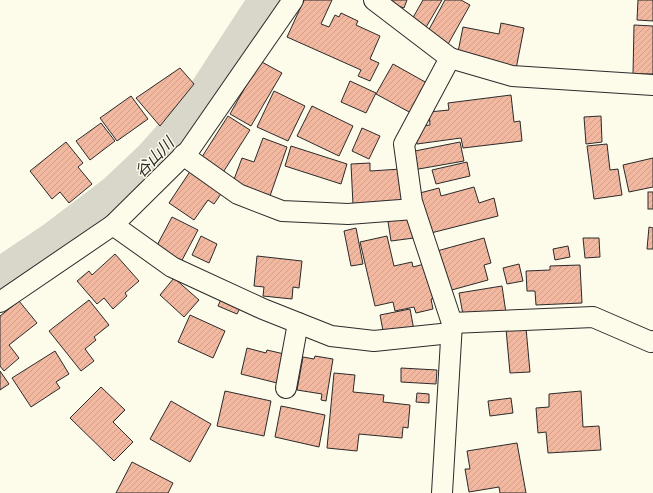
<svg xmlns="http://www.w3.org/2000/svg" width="653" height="493" viewBox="0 0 653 493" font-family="Jost,'Noto Sans JP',sans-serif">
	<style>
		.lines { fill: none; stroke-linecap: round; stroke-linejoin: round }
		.river { stroke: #d8d7c9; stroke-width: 40 }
		.building { fill: url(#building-hatch); stroke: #2b2b2b }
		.street-casing { stroke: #2b2b2b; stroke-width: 22 }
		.street { stroke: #fdfbea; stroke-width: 20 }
		.labels { text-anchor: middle; stroke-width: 3; stroke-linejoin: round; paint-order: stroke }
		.water-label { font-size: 16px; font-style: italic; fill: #2b2b2b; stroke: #fdfbea }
	</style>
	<defs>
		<pattern id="building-hatch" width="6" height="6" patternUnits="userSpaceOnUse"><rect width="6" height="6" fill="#f2b8a0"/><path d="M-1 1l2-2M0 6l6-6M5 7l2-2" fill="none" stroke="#d09e8a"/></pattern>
	</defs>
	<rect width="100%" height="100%" fill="#fdfbea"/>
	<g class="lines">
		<path class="river" d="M0,278L54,242L116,195L153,160L196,112L269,0"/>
	</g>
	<g class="building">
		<path d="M304,0H332L321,24L329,27L335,15L339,17L341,13L358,21L356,25L380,36L370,59L379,63L370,81L358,76L361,70L287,37Z"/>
		<path d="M381,0H407L404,8Z"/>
		<path d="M423,0H442L425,29L411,21Z"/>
		<path d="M445,0H461L470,5L447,46L426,35Z"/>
		<path d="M638,0H653V21L637,20Z"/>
		<path d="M501,23L524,28L516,69L457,57L463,27L499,34Z"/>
		<path d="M634,25L653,26V74H633Z"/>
		<path d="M260,61L282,73L251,126L230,114Z"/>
		<path d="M393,64L427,83L411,113L376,94Z"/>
		<path d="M180,68L194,84L160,126L136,98Z"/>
		<path d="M350,81L376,93L366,113L341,102Z"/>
		<path d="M274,91L305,106L288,141L257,127Z"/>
		<path d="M511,95L514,122L520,121L522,141L463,148L461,138L417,144L415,127L430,125L429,112L449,110L448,103Z"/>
		<path d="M131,96L148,119L117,141L100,118Z"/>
		<path d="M312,106L353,126L339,156L297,136Z"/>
		<path d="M228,116L250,130L222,174L200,160Z"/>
		<path d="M601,116L602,142L586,144L584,117Z"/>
		<path d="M101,123L115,141L90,160L76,141Z"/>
		<path d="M362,128L380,136L369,159L352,151Z"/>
		<path d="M263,138L287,147L270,196L233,182L242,158L254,162Z"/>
		<path d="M66,142L83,163L78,167L92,184L69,203L60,192L52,199L30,171Z"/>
		<path d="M460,142L464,161L413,170L410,152Z"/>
		<path d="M607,144L610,170L618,169L622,195L594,199L587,146Z"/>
		<path d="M291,146L347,164L341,184L285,166Z"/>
		<path d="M653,158V187L629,192L623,165Z"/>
		<path d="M467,162L470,176L436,184L432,170Z"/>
		<path d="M370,163V171L401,169L402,202L353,205L351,164Z"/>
		<path d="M193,167L225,188L214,204L208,200L194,220L169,203Z"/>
		<path d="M474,187L479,203L494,198L498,216L427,234L416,194L439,188L441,196Z"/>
		<rect x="648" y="192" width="5" height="17"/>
		<path d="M410,212L414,238L391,241L387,215Z"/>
		<path d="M172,217L198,230L180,264L154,251Z"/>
		<path d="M649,227L653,228V249H647Z"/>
		<path d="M356,228L363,264L351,266L344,231Z"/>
		<path d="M201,236L217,244L209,263L192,255Z"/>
		<path d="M387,236L394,266L412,262L413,267L428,263L437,298L431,299L433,309L416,313L414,307L395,311L393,302L375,306L360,242Z"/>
		<path d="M484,238L491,263L484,265L488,280L448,291L437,251Z"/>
		<path d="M583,238H599L600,257L585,258Z"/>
		<path d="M568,246L570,257L555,260L553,249Z"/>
		<path d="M115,254L139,281L125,293L127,296L113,309L104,298L97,304L77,281L89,271L92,275Z"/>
		<path d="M257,256L302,261L299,288L293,287L292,299L263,296L264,287L254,286Z"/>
		<path d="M519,264L523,281L507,284L503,268Z"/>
		<path d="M580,265L582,303L536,305L535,291H527L526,271L550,270V266Z"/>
		<path d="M174,278L199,300L184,317L160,295Z"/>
		<path d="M502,286L506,313L464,320L459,293Z"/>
		<path d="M222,297L241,306L237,314L218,306Z"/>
		<path d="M89,300L109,325L94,337L96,340L85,349L94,361L81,371L49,331Z"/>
		<path d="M19,301L37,323L9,345L19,358L4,371L0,366V316Z"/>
		<path d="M410,309L414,330L384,336L380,315Z"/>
		<path d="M190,315L225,331L213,358L178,342Z"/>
		<path d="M526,328L530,372L510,373L506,329Z"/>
		<path d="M247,348L266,353L267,350L284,354L277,383L241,374Z"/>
		<path d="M55,351L69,374L56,382L60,388L31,407L12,378Z"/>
		<path d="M315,356L333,359L326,401L321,400L322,394L297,390L303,357L314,359Z"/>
		<path d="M401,368L437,370L436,384L401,382Z"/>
		<path d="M0,371L9,384L0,390Z"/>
		<path d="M334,373L355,375L353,392L384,395L383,402L410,405L408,428L403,427L402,438L359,434L357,451L327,448Z"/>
		<path d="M101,387L125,410L113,422L133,442L114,461L70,418Z"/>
		<path d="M225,391L271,401L264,436L217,426Z"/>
		<path d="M581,391L583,427L599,426L601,450L548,453L546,432L538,433L536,408L549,407V394Z"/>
		<path d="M417,393L429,394V403L416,402Z"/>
		<path d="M511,398L513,413L490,416L488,401Z"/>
		<path d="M171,401L211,424L190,462L150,439Z"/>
		<path d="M281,406L325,415L319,447L275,437Z"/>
		<path d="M517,443L526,493H500L499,487L469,492L465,469H470L467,451Z"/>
		<path d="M132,462L173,483L168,493H116Z"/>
	</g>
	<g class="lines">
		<g class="street-casing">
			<g id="street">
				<path d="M374,0L450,58L404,144L412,202L452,323L442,493"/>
				<path d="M450,58L512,76L653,85"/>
				<path d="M183,155L238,194L282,211L348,214L414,209"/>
				<path d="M113,225L172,267L263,309L331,336L374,341L451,333"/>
				<path d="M0,302L113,225L189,150L293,0"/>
				<path d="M452,323L593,317L651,342L653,341"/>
				<path d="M286,388L298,323"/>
			</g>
		</g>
		<use href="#street" class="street"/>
	</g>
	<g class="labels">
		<g class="water-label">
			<text transform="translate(154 157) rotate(-46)" y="6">谷山川</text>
		</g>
	</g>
</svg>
